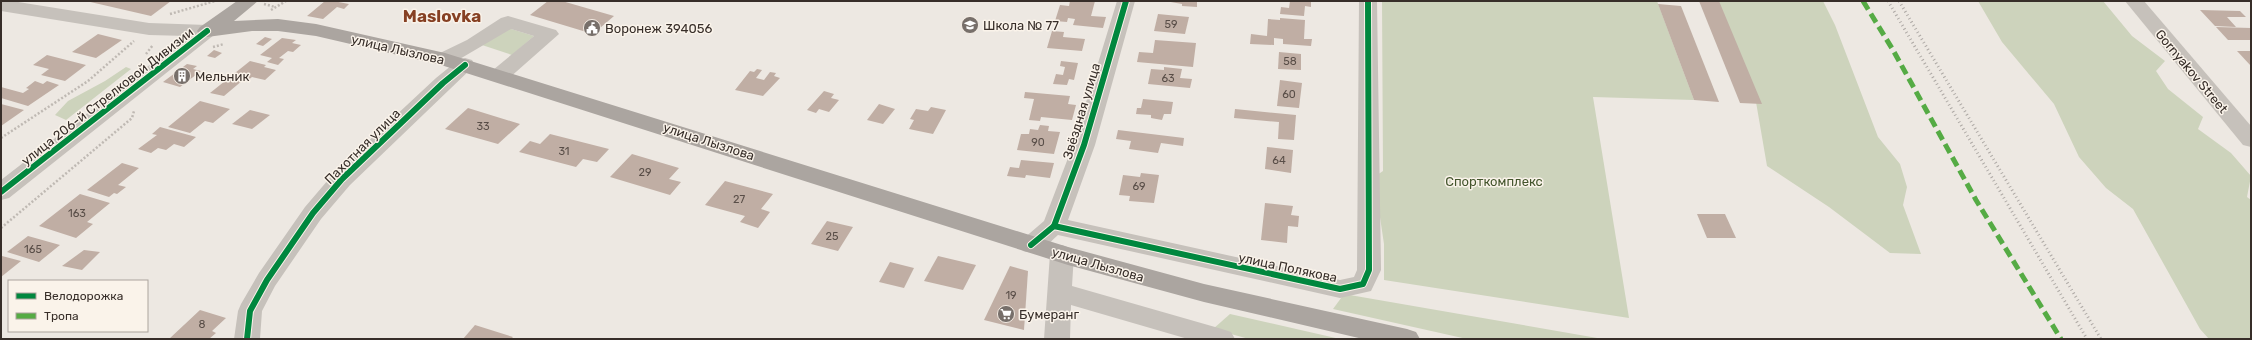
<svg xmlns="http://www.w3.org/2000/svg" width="2252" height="340" viewBox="0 0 2252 340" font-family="Rubik,sans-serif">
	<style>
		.green { fill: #cdd3bc }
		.building { fill: #c0aea4 }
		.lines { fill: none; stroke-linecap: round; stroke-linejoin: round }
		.path { stroke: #bfb9b3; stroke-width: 2.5; stroke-dasharray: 2 2; stroke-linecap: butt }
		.minor { fill: #c6c1bb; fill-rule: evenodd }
		.major { fill: #aba5a0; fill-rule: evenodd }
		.rail { stroke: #aea9a5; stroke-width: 3; stroke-dasharray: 1 3; stroke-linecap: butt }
		.quiet { stroke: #55ab44; stroke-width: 5; stroke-dasharray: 10 5; stroke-linecap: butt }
		.cycleway-casing { stroke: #faf3ea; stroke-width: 8 }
		.cycleway { stroke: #00873e; stroke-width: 6 }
		.labels { text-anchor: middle; stroke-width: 3; stroke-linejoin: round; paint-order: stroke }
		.number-label { font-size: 11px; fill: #594e48 }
		.poi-label { font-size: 13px; fill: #372e29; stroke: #faf3ea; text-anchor: start }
		.street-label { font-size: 13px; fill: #372e29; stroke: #faf3ea }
		.park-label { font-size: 13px; fill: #44552d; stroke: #faf3ea }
		.district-label { font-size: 17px; font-weight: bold; fill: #864023; stroke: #faf3ea }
	</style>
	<rect width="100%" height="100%" fill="#ede8e2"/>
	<g class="green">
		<path d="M1382,1H1657L1694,100L1593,97L1629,318L1384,280V244L1374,177L1383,171Z"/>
		<path d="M1714,1H1823L1835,25L1878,137L1900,164L1907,187L1903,205L1921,254L1890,253L1829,207L1767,166L1756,102Z"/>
		<path d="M1978,1H2103L2132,36L2165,61L2156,71L2168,89L2203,117L2198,129L2231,153L2251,176L2247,197L2251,200V339H2209L2200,329L2133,209L2106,188L2079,157L2054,104L2002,42Z"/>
		<path d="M505,27L534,36L512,55L482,45Z"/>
		<path d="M126,67L131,69L66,120L55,115L68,101L105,81Z"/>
		<path d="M1344,294L1603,339H1467L1333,309Z"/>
		<path d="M1230,314L1340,339H1249L1213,329Z"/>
	</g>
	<g class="building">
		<path d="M86,1H171L151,16Z"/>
		<path d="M325,1H333L349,4L344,9L337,7L323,19L307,16Z"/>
		<path d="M548,1H562L614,16L593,34L530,15Z"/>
		<path d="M1070,1H1095L1091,16L1106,17L1103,28L1073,25L1075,19L1068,18L1067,22L1055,21L1060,5L1069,6Z"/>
		<path d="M1165,1H1197V7L1182,6V4Z"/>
		<path d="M1290,1L1311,2V7L1305,6L1304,16L1280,14L1281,7L1289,8Z"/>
		<path d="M1699,1H1719L1762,104L1740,103Z"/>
		<path d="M1658,4L1681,6L1719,102L1694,100Z"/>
		<path d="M2200,10L2240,11L2246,17H2227L2236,27L2215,26Z"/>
		<path d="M1158,14L1189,17L1185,34L1154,31Z"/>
		<path d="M1280,18L1305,20L1304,39H1312L1311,46L1283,44V39L1274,38V45L1250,44L1251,34L1267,36L1268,19L1280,20Z"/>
		<path d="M2216,27L2251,28V40H2228Z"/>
		<path d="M1052,31L1064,32L1063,37L1085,39L1082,51L1047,48Z"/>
		<path d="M98,34L122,40L96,58L72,52Z"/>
		<path d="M265,37L272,39L263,46L256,44Z"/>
		<path d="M282,38L296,40L292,43L301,45L293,52L288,51L279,58L284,59L278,65L267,62L272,58L260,55Z"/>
		<path d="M1155,40L1196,43L1193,67L1137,62L1139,52L1153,53Z"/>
		<path d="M214,50L222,53L215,58L207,56Z"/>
		<path d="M2237,51H2251V66Z"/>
		<path d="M1279,52L1301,54V70L1278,69Z"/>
		<path d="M47,55L86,65L65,81L41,75L49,69L33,65Z"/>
		<path d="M250,61L266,65L264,67L276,70L265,80L252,77L247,81L243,80L224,96L210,93Z"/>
		<path d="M1061,61L1078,63L1074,80L1069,79L1067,85L1053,84L1056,74L1063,75L1065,67L1060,66Z"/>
		<path d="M187,64L197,66L193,69L201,71L180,87L163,82Z"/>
		<path d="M1164,67L1182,69L1180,78L1192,79L1190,88L1148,84L1151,69L1164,70Z"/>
		<path d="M757,69L762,70L756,78L764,80L770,72L776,73L774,76L780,78L763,96L735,90L750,71L754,72Z"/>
		<path d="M1280,80L1302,83L1299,108L1277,106Z"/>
		<path d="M35,81L43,84L47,81L59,85L28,106L1,98V87L23,93L29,89L26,88Z"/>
		<path d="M824,91L834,94L831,98L839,100L829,112L819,109L816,113L807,110Z"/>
		<path d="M1025,92L1070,96L1068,104L1076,105L1072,120L1041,117L1040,121L1029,120L1034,99L1024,98Z"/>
		<path d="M1143,99L1173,102L1171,114H1164L1162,120L1151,118V115L1136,114L1137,108H1141Z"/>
		<path d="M200,101L230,109L213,123L205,121L190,133L168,127Z"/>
		<path d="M1,104L24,110L1,126Z"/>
		<path d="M879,104L895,109L883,124L867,120Z"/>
		<path d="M931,107L946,110L933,134L909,129L914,120L910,119L916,109L928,111Z"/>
		<path d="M468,108L520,124L498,144L445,129Z"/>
		<path d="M1235,109L1296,115L1294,140L1278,139L1279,122L1234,118Z"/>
		<path d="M250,110L270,115L252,129L232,124Z"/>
		<path d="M1040,125L1049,126L1048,131L1060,132L1054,154L1017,150L1021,134H1029L1030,129L1038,130Z"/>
		<path d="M160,127L196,137L184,147L174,144L166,150L158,148L151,153L138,149L157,135L152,134Z"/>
		<path d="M1118,130L1184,138L1183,146L1161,143L1158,153L1129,149L1131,141L1116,139Z"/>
		<path d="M550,134L609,149L597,162L583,159L576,167L519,152L530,141L540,144Z"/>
		<path d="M1267,147L1293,150L1291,173L1265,169Z"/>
		<path d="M632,154L679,168L669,179L681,182L670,195L610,177Z"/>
		<path d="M1021,160L1054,163L1050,178L1026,175L1025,178L1007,176L1010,167L1019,168Z"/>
		<path d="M122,163L139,168L118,185L126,187L117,194L114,193L109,197L87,190Z"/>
		<path d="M1141,173L1159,175L1154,203L1129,201L1130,196L1119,195L1123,175L1140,177Z"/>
		<path d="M725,181L773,194L761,209L770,212L758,228L740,222L745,216L705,205Z"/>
		<path d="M80,194L110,203L87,222L93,224L76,238L39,226Z"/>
		<path d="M1265,203L1293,206L1291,215L1299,216L1298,227L1288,226L1287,243L1261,240Z"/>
		<path d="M1697,214H1725L1736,238H1707Z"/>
		<path d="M827,221L853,227L838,251L811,244Z"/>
		<path d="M28,236L60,245L39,262L7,252Z"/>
		<path d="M84,250L100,252L82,270L62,266Z"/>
		<path d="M2,256L21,261L1,277V257Z"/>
		<path d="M938,256L976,265L963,290L924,281Z"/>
		<path d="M890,262L914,268L904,288L879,282Z"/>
		<path d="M1010,266L1028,271L1024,330L984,320Z"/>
		<path d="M200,310L226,318L212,331L216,333L209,339H169Z"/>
		<path d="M475,325L513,337L511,339H463Z"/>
	</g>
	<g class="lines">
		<g class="path">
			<path d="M264,4L275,7"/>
			<path d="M271,10L286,1"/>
			<path d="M170,14L215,1"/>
			<path d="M213,47L224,44"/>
			<path d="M146,54L153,45"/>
			<path d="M1,138L88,81L134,41"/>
			<path d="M1,228L132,118L134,111"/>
		</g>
		<g class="minor">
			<path d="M1,1H12L149,23L207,25L214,27L217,31L214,35L9,198L1,200V180L187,36L149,35L1,11Z"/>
			<path d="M1117,1H1135L1095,145L1068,220L1340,280L1354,277L1357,270L1359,1H1377L1381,270L1371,291L1340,298L1058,235C1047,245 1038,256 1023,251L1019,245L1023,239L1044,221L1073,145Z"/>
			<path d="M2125,1H2144L2251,126V147L2243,145Z"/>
			<path d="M508,16L556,30L559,34L507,80L500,82L493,80L490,75L493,70L534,36L511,29L458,60L465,58L472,60L475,65L350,185L321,219L275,286L262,311L260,339H234L238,311L241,304L259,273L305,207L334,173L436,78L457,61L445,65L438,64L435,59L438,54L467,40L501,18Z"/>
			<path d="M1062,245L1070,248L1074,254L1072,286L1222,329L1231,332L1235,339H1188L1071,305L1070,339H1044L1050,254L1054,248Z"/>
		</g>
		<path class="major" d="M237,1H258L234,21L278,19L316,24L445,53L1068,247L1204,284L1407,329L1416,332L1420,339H1363L1204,302L1068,265L441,65L316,36L278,31H252L207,37L200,35L197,31L200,27Z"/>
		<g class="rail">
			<path d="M1888,1L2087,339"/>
			<path d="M1899,1L2101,339"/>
		</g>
		<path class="quiet" d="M1863,1L1893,50L1976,200L2061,339"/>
		<g class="cycleway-casing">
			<g id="cycleway">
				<path d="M1,192L207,31"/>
				<path d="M1054,226L1084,145L1126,1"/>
				<path d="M1031,245L1054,226L1340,289L1363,284L1369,270L1368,1"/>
				<path d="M247,339L250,311L267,280L313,213L342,179L443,83L465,65"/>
			</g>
		</g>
		<use href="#cycleway" class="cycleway"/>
	</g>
	<defs>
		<g id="school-disc" transform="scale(0.9)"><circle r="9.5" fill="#776f6a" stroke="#faf3ea"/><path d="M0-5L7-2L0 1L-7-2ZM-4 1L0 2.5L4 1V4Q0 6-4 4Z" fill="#fff"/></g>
		<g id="civic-disc" transform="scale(0.9)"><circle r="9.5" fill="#776f6a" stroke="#faf3ea"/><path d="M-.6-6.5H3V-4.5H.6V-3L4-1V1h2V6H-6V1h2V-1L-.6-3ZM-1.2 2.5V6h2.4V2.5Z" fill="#fff"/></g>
		<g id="building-disc" transform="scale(0.9)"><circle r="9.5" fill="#776f6a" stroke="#faf3ea"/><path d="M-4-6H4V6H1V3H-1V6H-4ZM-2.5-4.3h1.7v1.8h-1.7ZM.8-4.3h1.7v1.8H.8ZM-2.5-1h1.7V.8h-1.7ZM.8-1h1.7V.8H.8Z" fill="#fff"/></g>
		<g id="supermarket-disc" transform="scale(0.9)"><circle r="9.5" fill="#776f6a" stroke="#faf3ea"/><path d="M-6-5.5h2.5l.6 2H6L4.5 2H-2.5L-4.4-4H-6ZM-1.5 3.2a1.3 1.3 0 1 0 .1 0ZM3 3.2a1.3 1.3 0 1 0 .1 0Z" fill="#fff"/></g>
	</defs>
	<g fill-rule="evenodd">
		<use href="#school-disc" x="970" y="25"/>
		<use href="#civic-disc" x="592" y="28"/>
		<use href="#building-disc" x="182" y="76"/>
		<use href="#supermarket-disc" x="1006" y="314"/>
	</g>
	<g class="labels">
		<g class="number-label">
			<text x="1171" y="28">59</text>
			<text x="1290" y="65">58</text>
			<text x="1168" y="82">63</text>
			<text x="1289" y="98">60</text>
			<text x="483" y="130">33</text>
			<text x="1038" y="146">90</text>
			<text x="564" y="155">31</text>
			<text x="1279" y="164">64</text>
			<text x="645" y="176">29</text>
			<text x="1139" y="190">69</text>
			<text x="739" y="203">27</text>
			<text x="77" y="217">163</text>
			<text x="832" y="240">25</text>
			<text x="33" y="253">165</text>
			<text x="1011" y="299">19</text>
			<text x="202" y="328">8</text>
		</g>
		<g class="poi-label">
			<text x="983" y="30">Школа № 77</text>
			<text x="605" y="33">Воронеж 394056</text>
			<text x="195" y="81">Мельник</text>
			<text x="1019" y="319">Бумеранг</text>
		</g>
		<g class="street-label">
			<text transform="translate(398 49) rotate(13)" y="5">улица Лызлова</text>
			<text transform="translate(2192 71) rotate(50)" y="5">Gornyakov Street</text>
			<text transform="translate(107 96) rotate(-38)" y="5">улица 206-й Стрелковой Дивизии</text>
			<text transform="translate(1081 111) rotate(-73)" y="5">Звёздная улица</text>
			<text transform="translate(709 141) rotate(18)" y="5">улица Лызлова</text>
			<text transform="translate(362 146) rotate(-45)" y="5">Пахотная улица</text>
			<text transform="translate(1098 264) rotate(16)" y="5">улица Лызлова</text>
			<text transform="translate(1288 267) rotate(12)" y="5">улица Полякова</text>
		</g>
		<g class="park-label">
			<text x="1494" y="186">Спорткомплекс</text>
		</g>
		<g class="district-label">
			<text x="442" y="22">Maslovka</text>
		</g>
	</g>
	<rect width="2252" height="340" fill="none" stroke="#372e29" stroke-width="4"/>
	<rect x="8" y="280" width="140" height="52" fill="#faf3ea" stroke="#aca49d"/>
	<rect x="16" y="293" width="20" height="6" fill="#00873e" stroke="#aca49d"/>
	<text x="44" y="300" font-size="12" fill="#372e29">Велодорожка</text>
	<rect x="16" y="313" width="20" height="6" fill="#55ab44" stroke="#aca49d"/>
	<text x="44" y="320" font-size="12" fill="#372e29">Тропа</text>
</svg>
